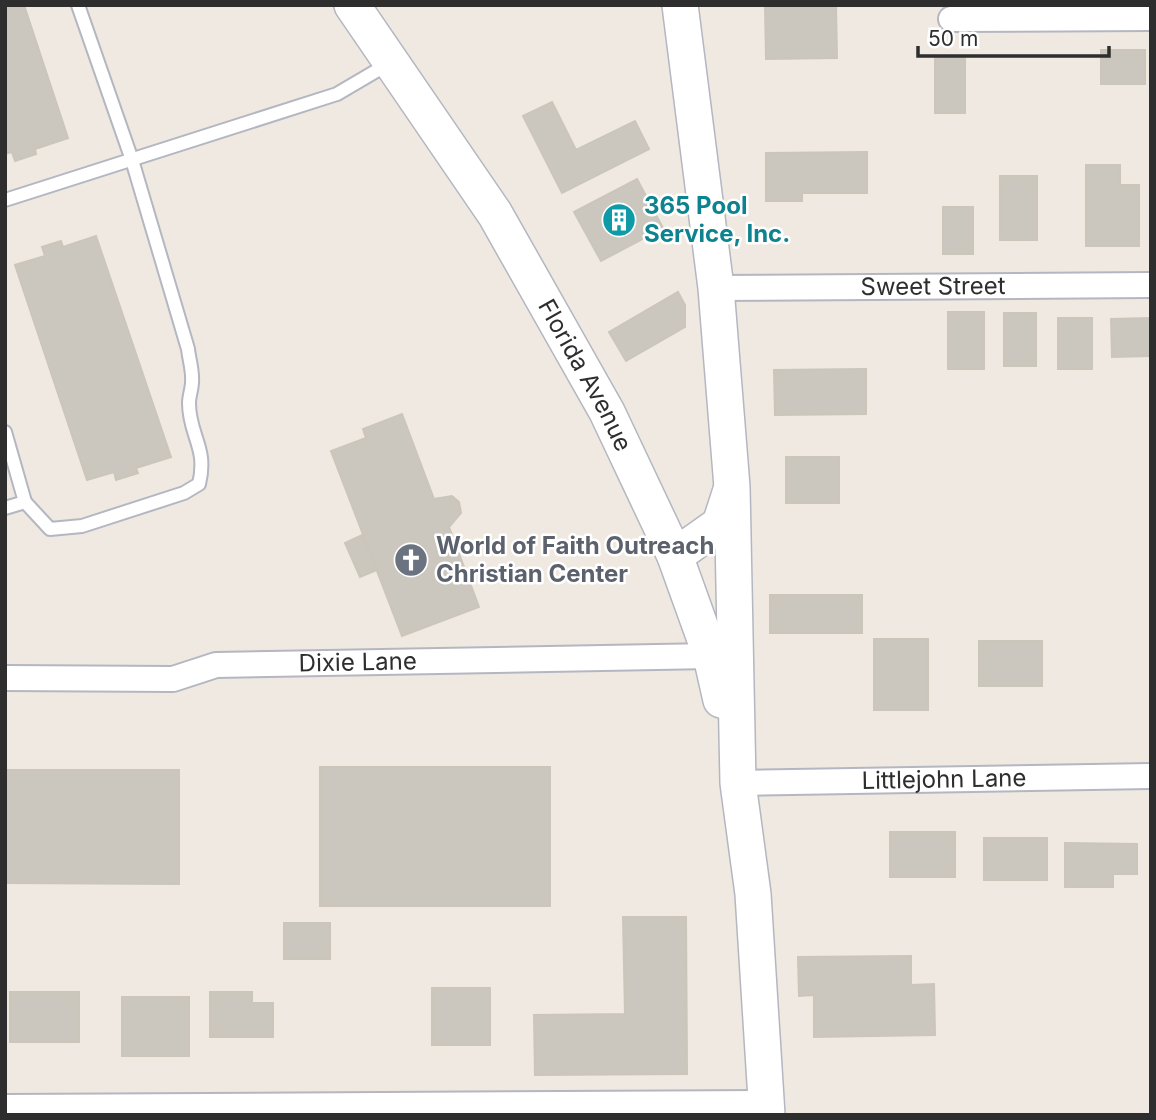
<svg xmlns="http://www.w3.org/2000/svg" width="1156" height="1120" viewBox="0 0 1156 1120" font-family="Inter,sans-serif">
	<style>
		.building { fill: #cbc7bf; stroke: #cbc5ba; stroke-width: 2 }
		.lines { fill: none; stroke-linecap: round; stroke-linejoin: round }
		.lane-casing { stroke: #b4b7c1; stroke-width: 16 }
		.street-casing { stroke: #b4b7c1; stroke-width: 28 }
		.secondary-casing { stroke: #b4b7c1; stroke-width: 38 }
		.lane { stroke: #fff; stroke-width: 12 }
		.street { stroke: #fff; stroke-width: 24 }
		.secondary { stroke: #fff; stroke-width: 35 }
		.labels { text-anchor: middle; stroke-width: 5; stroke-linejoin: round; paint-order: stroke }
		.culture-label { font-size: 24px; font-weight: bold; fill: #0d838f; stroke: #fff; text-anchor: start }
		.street-label { font-size: 24px; fill: #2e2e2e; stroke: #fff }
		.worship-label { font-size: 24px; font-weight: bold; fill: #5b616d; stroke: #fff; text-anchor: start }
	</style>
	<rect width="100%" height="100%" fill="#efe9e1"/>
	<g class="building">
		<path d="M5,5H24L68,138L35,149L36,154L15,161L12,152L5,154Z"/>
		<path d="M765,5H836L837,58L766,59Z"/>
		<rect x="1101" y="50" width="44" height="34"/>
		<rect x="935" y="56" width="30" height="57"/>
		<path d="M552,102L576,150L635,121L649,149L562,193L523,116Z"/>
		<path d="M867,152V193H802V201H766V153Z"/>
		<path d="M1086,165H1120V185H1139V246H1086Z"/>
		<rect x="1000" y="176" width="37" height="64"/>
		<path d="M637,179L663,228L601,261L574,212Z"/>
		<rect x="943" y="207" width="30" height="47"/>
		<path d="M96,236L171,457L136,468L138,473L116,480L114,472L87,480L15,265L45,256L42,247L61,241L63,247Z"/>
		<path d="M678,292L685,305V327L626,361L609,332Z"/>
		<rect x="948" y="312" width="36" height="57"/>
		<rect x="1004" y="313" width="32" height="53"/>
		<rect x="1058" y="318" width="34" height="51"/>
		<path d="M1151,318V356L1112,357L1111,319Z"/>
		<path d="M866,369V414L775,415L774,370Z"/>
		<path d="M402,414L434,499L452,496L459,502L461,513L449,527L479,607L402,636L331,451L366,438L363,429Z"/>
		<rect x="786" y="457" width="53" height="46"/>
		<path d="M362,535L377,570L360,577L345,543Z"/>
		<rect x="770" y="595" width="92" height="38"/>
		<rect x="874" y="639" width="54" height="71"/>
		<rect x="979" y="641" width="63" height="45"/>
		<rect x="320" y="767" width="230" height="139"/>
		<path d="M5,770H179V884L5,883Z"/>
		<rect x="890" y="832" width="65" height="45"/>
		<rect x="984" y="838" width="63" height="42"/>
		<path d="M1065,843L1137,844V874H1113V887H1065Z"/>
		<path d="M623,917H686L687,1074L535,1075L534,1015L625,1014Z"/>
		<rect x="284" y="923" width="46" height="36"/>
		<path d="M911,956V985L934,984L935,1035L814,1037V995L799,996L798,957Z"/>
		<rect x="432" y="988" width="58" height="57"/>
		<rect x="10" y="992" width="69" height="50"/>
		<path d="M210,992H252V1003H273V1037H210Z"/>
		<rect x="122" y="997" width="67" height="59"/>
	</g>
	<g class="lines">
		<g class="lane-casing">
			<g id="lane">
				<path d="M5,200L337,94L388,64"/>
				<path d="M5,432L25,502L5,508"/>
				<path d="M25,502L50,529L82,526L184,493L199,484C208,447 189,436 189,403C189,396 192,389 192,382C193,371 189,359 188,349L132,160L78,5"/>
			</g>
		</g>
		<g class="street-casing">
			<g id="street">
				<path d="M951,19L1151,18"/>
				<path id="s1" d="M716,288L1151,285"/>
				<path id="s2" d="M5,678L173,679L216,665L711,656"/>
				<path id="s3" d="M738,783L1151,776"/>
				<path d="M5,1107L767,1103"/>
			</g>
		</g>
		<g class="secondary-casing">
			<g id="secondary">
				<path id="s4" d="M352,5L495,214L607,412L675,556L711,656L721,700"/>
				<path d="M680,5L716,288L732,487L738,783L753,894L767,1115"/>
				<path d="M675,556L720,524L731,490"/>
			</g>
		</g>
		<use href="#lane" class="lane"/>
		<use href="#street" class="street"/>
		<use href="#secondary" class="secondary"/>
	</g>
	<defs>
		<g id="building-disc" transform="scale(1.75)"><circle r="9.5" fill="#0f9aa8" stroke="#fff"/><path d="M-4-6H4V6H1V3H-1V6H-4ZM-2.5-4.3h1.7v1.8h-1.7ZM.8-4.3h1.7v1.8H.8ZM-2.5-1h1.7V.8h-1.7ZM.8-1h1.7V.8H.8Z" fill="#fff"/></g>
		<g id="church-disc" transform="scale(1.75)"><circle r="9.5" fill="#6b7280" stroke="#fff"/><path d="M-1.2-6h2.4v3.5h3.3v2.4h-3.3V6h-2.4V-.1h-3.3v-2.4h3.3Z" fill="#fff"/></g>
	</defs>
	<g fill-rule="evenodd">
		<use href="#building-disc" x="619" y="220"/>
		<use href="#church-disc" x="411" y="560"/>
	</g>
	<g class="labels">
		<g class="culture-label">
			<text x="644" y="214">365 Pool<tspan x="644" dy="28">Service, Inc.</tspan></text>
		</g>
		<g class="street-label">
			<text dy="8" stroke="none"><textPath href="#s1" startOffset="217">Sweet Street</textPath></text>
			<text dy="8" stroke="none"><textPath href="#s4" startOffset="438">Florida Avenue</textPath></text>
			<text dy="8" stroke="none"><textPath href="#s2" startOffset="355">Dixie Lane</textPath></text>
			<text dy="8" stroke="none"><textPath href="#s3" startOffset="206">Littlejohn Lane</textPath></text>
		</g>
		<g class="worship-label">
			<text x="436" y="554">World of Faith Outreach<tspan x="436" dy="28">Christian Center</tspan></text>
		</g>
	</g>
	<rect width="1156" height="1120" fill="none" stroke="#2e2e2e" stroke-width="14"/>
	<path d="M918 46v10h191v-10" fill="none" stroke="#2e2e2e" stroke-width="3.5"/>
	<text x="928" y="46" font-size="21" fill="#2e2e2e" stroke="#ffffff" stroke-width="5" paint-order="stroke">50 m</text>
</svg>
